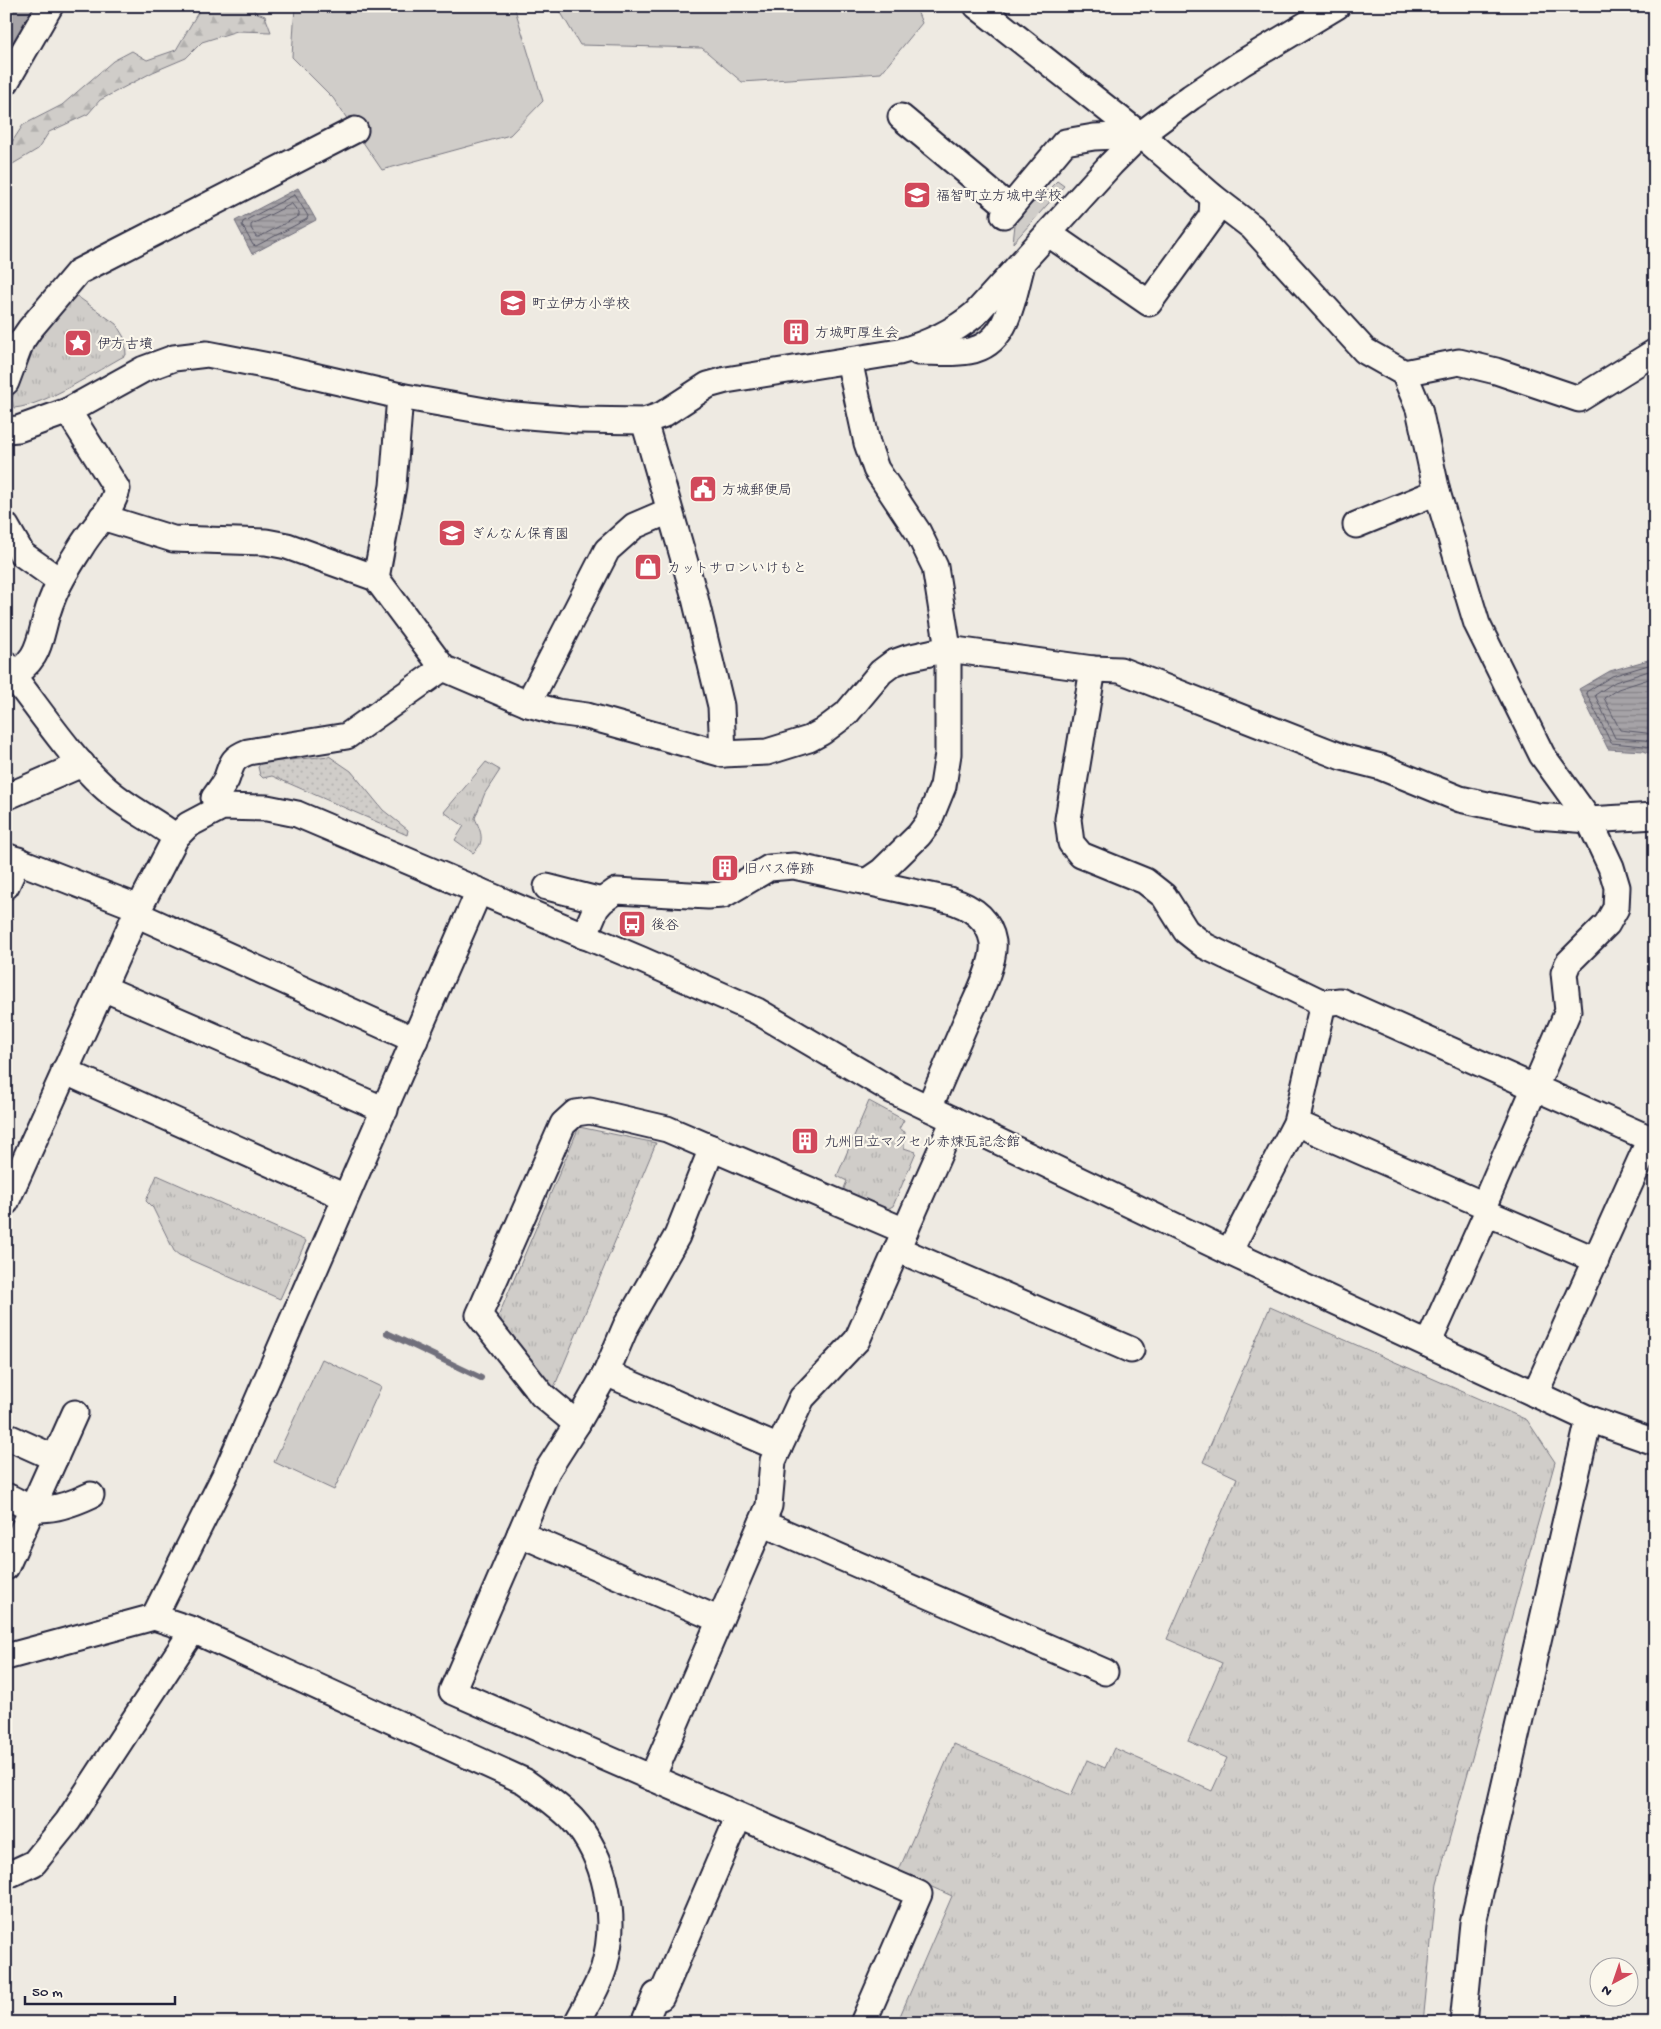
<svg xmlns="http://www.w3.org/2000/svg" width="1661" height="2029" viewBox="0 0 1661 2029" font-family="'Gochi Hand','Klee One',sans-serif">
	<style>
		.grass { fill: url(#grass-tufts); stroke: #797882 }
		.forest { fill: url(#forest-firs); stroke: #797882 }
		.park { fill: url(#park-dots); stroke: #797882 }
		.garden { fill: #d0cdc9; stroke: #797882 }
		.water { fill: url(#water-rules); stroke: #716f7c }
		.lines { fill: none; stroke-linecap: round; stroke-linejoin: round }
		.shore { stroke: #575666; stroke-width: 1 }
		.stream { stroke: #716f7c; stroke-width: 6 }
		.river { stroke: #a6a3a7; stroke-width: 36 }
		.minor-casing { stroke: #22223b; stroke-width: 29 }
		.minor { stroke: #fbf7ec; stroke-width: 25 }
		.labels { text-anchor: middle; stroke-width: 4.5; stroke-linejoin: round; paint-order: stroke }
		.poi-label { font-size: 14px; fill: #22223b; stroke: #fbf7ec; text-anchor: start }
	</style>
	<defs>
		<pattern id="grass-tufts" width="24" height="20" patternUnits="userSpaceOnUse" patternTransform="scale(1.25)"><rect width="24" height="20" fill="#d0cdc9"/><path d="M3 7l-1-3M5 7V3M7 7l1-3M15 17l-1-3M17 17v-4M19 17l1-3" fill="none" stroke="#b2b0ae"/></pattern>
		<pattern id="forest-firs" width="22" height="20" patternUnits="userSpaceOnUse" patternTransform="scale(1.25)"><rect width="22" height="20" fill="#d0cdc9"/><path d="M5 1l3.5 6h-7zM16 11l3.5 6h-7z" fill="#b2b0ae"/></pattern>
		<pattern id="park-dots" width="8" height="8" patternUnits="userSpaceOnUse" patternTransform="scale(1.25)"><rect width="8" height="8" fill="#d0cdc9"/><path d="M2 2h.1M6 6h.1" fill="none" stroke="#b2b0ae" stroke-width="1.8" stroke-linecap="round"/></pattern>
		<pattern id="water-rules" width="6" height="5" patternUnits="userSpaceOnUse" patternTransform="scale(1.25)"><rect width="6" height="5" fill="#a6a3a7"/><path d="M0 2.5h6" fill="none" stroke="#878489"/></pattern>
	</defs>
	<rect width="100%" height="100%" fill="#eeeae2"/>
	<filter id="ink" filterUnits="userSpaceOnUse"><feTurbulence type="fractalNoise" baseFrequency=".02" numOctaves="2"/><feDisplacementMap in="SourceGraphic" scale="10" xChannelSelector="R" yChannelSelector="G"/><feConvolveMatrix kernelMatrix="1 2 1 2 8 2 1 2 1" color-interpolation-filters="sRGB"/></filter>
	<g filter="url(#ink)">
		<g class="grass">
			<path d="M74,294L116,324L125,339L126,355C96,371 47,405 14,408L12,399L30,349Z"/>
			<path d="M996,308H998L993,330L961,344V337L982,325Z"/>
			<path d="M486,762L500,770L485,793L475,818C481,832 486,842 473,853L455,840L464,826L444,812Z"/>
			<path d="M869,1101L904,1120L899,1129L905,1132L904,1148L916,1152L893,1206L887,1209L843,1191L847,1181L837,1176Z"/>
			<path d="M579,1127L656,1143L553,1390L498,1317Z"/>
			<path d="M157,1175L306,1241L280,1299L179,1255L174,1251L153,1208L146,1201Z"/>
			<path d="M1270,1307L1527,1420L1555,1462L1437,1883L1423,2023H897L952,1896L898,1872L954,1744L1071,1795L1087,1760L1105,1768L1114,1748L1212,1791L1227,1758L1188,1741L1222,1663L1167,1639L1237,1478L1203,1462Z"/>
		</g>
		<path class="forest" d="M208,6H252L255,12L265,16L271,32L237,31L202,42L186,58L153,72L100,100L88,114L49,132L38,149L6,168V146L12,142L23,125L62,105L113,61L132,51L147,60L176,50L200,9Z"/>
		<path class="park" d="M329,756L351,771L383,810L408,830L407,835L272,776L263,778L260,775L258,767L261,763Z"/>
		<g class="garden">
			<path d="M295,6H514L543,101L510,135L382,170L333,98L292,57Z"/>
			<path d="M557,6H915L922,23L881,73L742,82L702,48L580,45Z"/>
			<path d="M1057,181L1064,186L1013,243L1016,215L1040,198Z"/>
			<path d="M322,1359L381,1387L334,1490L274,1462Z"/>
		</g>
		<g class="water">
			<path d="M298,188L316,220L252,254L235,221Z"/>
			<path d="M1655,658V756L1644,751L1608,749L1579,689L1610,671Z"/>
		</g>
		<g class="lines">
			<g class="shore">
				<path d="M295,195L308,216L307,219L256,246L253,245L242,225L243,222Z"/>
				<path d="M292,204L299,213V216L259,237H256L251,228V225Z"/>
				<path d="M1655,663L1612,676L1586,692L1611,743L1645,746L1655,751"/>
				<path d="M1655,669L1615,682L1595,695L1615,738L1645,740L1655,744"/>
				<path d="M1655,677L1618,689L1604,698L1620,730L1646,733L1655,735"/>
			</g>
			<path class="stream" d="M387,1333L481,1378"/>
			<path class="river" d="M6,53L37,6"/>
			<g class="minor-casing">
				<g id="minor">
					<path d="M977,6L1153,145L1213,197L1252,227L1365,351L1404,373L1419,409L1437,492L1477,624L1542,755L1589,820L1611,867L1617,887L1616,908L1607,924L1568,963L1564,973L1568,1011L1484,1205L1296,1123"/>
					<path d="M6,82L50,6"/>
					<path d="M901,117L1010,208"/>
					<path d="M1004,215L1065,142L1094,137L1140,135"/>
					<path d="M1049,234L1149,303L1212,216L1213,197"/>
					<path d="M918,352C935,352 953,354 969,351C1008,344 1012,300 1021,268"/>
					<path d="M849,360L867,443L876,469L918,532L935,567L948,649V754L943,786L928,823L919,835L882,871L866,882"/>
					<path d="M1404,373L1459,362L1496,371L1579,399L1655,352"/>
					<path d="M6,382L21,342L30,329L78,272L355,130"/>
					<path d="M644,421L694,594L721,706L723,754"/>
					<path d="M6,430L18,429L68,411"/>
					<path d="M102,517L173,539L266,542L287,546L376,578L443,668L528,704L557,712L587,716L723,754L767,752L809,739L822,732L846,714L881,672L893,663L907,658L948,649L1093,669L1120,670L1342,757L1381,767L1460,799L1537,816L1589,820L1655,816"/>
					<path d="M1356,525L1437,492"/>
					<path d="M6,526L22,554L60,581"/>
					<path d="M376,578L393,486L400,396"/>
					<path d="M6,664L13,676C41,712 70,756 103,786C125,807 153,819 176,837"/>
					<path d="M1093,669L1068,819L1071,843L1081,855L1145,881L1164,896L1186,931L1205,946L1323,1003L1340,1001L1655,1141"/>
					<path d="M6,679C47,658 37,633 53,597C60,579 71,563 81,547C93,527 112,511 117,489L68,411L144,369L174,358L207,354L279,368L400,396L502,414L577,420L644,421L662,415L708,385L726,380L899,352C928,344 952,333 975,314L1111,164L1140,135L1191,97L1242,63L1337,6"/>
					<path d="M528,704L607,550L634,526L669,511"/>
					<path d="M6,797L82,764"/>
					<path d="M222,807L214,798C218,792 223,786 226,780C232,765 230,759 248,752L347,736L443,668"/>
					<path d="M6,856L139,908"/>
					<path d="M6,886L18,860"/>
					<path d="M547,887L602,901"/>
					<path d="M136,914L415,1040"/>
					<path d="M584,936L596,908L602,901L616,891L708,896L723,895L769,868L794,866L949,900C970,906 989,918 993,942C996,963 974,1004 965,1024C953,1052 941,1080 929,1108"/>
					<path d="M103,988L385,1110"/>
					<path d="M64,1071L345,1197"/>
					<path d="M6,1202L136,914L176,837L188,825L222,807L267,808L297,814L642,960L757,1011L893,1091L954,1120L1229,1252L1589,1419L1655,1442"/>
					<path d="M1484,1205L1487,1213L1596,1260"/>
					<path d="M897,1249L1131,1350"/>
					<path d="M1229,1252L1296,1123L1323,1003"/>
					<path d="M1428,1344L1487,1213"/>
					<path d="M606,1373L779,1448"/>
					<path d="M1535,1394L1650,1139"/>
					<path d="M577,1424L542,1395L479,1315L563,1124L575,1113L590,1111L667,1129L905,1231"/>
					<path d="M6,1436L55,1458"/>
					<path d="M6,1496C14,1499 23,1506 32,1508C51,1512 74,1503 91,1495"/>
					<path d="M762,1523L1105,1672"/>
					<path d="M520,1534L547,1471L577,1424L606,1373L626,1326L677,1236L712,1148"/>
					<path d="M6,1567L75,1413"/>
					<path d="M154,1617L227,1471L479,891"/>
					<path d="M720,1620L520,1534L452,1691L919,1894L863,2023"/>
					<path d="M6,1657L154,1617L193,1630L524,1781C541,1793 557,1804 572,1819C607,1858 618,1918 604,1967C599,1986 586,2005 577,2023"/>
					<path d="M652,1778L769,1506L773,1461L802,1398L857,1340L954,1120"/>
					<path d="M6,1876L34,1863L68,1821L193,1630"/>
					<path d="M644,2023L656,1995L661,1997L739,1816"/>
					<path d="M1463,2023L1473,1923L1589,1419"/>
				</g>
			</g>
			<use href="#minor" class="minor"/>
		</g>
	</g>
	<defs>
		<g id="school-square" transform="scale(1.4375)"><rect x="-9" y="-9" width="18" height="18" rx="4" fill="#d1495b" stroke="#fbf7ec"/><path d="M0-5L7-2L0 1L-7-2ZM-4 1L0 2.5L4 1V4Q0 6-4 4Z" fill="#fff"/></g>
		<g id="building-square" transform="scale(1.4375)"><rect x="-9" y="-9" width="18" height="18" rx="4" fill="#d1495b" stroke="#fbf7ec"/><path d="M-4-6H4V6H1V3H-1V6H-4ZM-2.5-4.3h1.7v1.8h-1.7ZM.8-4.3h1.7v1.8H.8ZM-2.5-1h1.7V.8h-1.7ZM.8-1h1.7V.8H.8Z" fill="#fff"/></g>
		<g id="sight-square" transform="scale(1.4375)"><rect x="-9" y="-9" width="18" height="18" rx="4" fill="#d1495b" stroke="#fbf7ec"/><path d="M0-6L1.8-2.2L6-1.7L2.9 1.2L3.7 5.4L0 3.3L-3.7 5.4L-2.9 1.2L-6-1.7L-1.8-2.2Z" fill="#fff"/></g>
		<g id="civic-square" transform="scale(1.4375)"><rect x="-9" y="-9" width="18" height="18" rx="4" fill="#d1495b" stroke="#fbf7ec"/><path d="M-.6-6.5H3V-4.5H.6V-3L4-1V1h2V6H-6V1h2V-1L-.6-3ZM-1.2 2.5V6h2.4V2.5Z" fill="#fff"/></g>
		<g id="shop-square" transform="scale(1.4375)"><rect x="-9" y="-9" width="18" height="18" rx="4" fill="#d1495b" stroke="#fbf7ec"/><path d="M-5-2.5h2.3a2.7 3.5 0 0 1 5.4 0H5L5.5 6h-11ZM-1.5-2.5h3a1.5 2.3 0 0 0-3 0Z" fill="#fff"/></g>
		<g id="bus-square" transform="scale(1.4375)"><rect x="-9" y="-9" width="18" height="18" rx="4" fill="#d1495b" stroke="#fbf7ec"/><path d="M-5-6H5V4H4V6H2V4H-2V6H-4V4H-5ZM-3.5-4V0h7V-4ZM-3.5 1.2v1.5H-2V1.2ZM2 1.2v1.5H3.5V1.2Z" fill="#fff"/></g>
	</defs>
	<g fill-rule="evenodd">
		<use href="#school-square" x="917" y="195"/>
		<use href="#school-square" x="513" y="303"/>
		<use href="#building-square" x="796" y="332"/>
		<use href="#sight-square" x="78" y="343"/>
		<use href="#civic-square" x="703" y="489"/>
		<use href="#school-square" x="452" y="533"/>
		<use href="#shop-square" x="648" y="567"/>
		<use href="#building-square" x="725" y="868"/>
		<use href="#bus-square" x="632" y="924"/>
		<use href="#building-square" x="805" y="1141"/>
	</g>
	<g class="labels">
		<g class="poi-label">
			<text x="936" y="200">福智町立方城中学校</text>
			<text x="532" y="308">町立伊方小学校</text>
			<text x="815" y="337">方城町厚生会</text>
			<text x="97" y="348">伊方古墳</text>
			<text x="722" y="494">方城郵便局</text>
			<text x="471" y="538">ぎんなん保育園</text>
			<text x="667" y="572">カットサロンいけもと</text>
			<text x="744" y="873">旧バス停跡</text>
			<text x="651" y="929">後谷</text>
			<text x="824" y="1146">九州日立マクセル赤煉瓦記念館</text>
		</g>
	</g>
	<rect width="1661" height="2029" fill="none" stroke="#fbf7ec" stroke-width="25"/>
	<rect x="12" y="12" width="1636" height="2004" fill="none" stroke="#22223b" stroke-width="2" filter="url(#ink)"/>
	<g transform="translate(1614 1982) rotate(220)"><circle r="24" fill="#fbf7ec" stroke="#a4a2a5"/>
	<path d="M0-4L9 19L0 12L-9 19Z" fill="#d1495b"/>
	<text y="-8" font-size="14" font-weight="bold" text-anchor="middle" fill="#22223b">N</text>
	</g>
	<path d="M25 1996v8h150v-8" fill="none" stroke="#22223b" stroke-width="2.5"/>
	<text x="32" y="1996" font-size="15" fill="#22223b" stroke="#fbf7ec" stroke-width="4" paint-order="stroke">50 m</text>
</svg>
